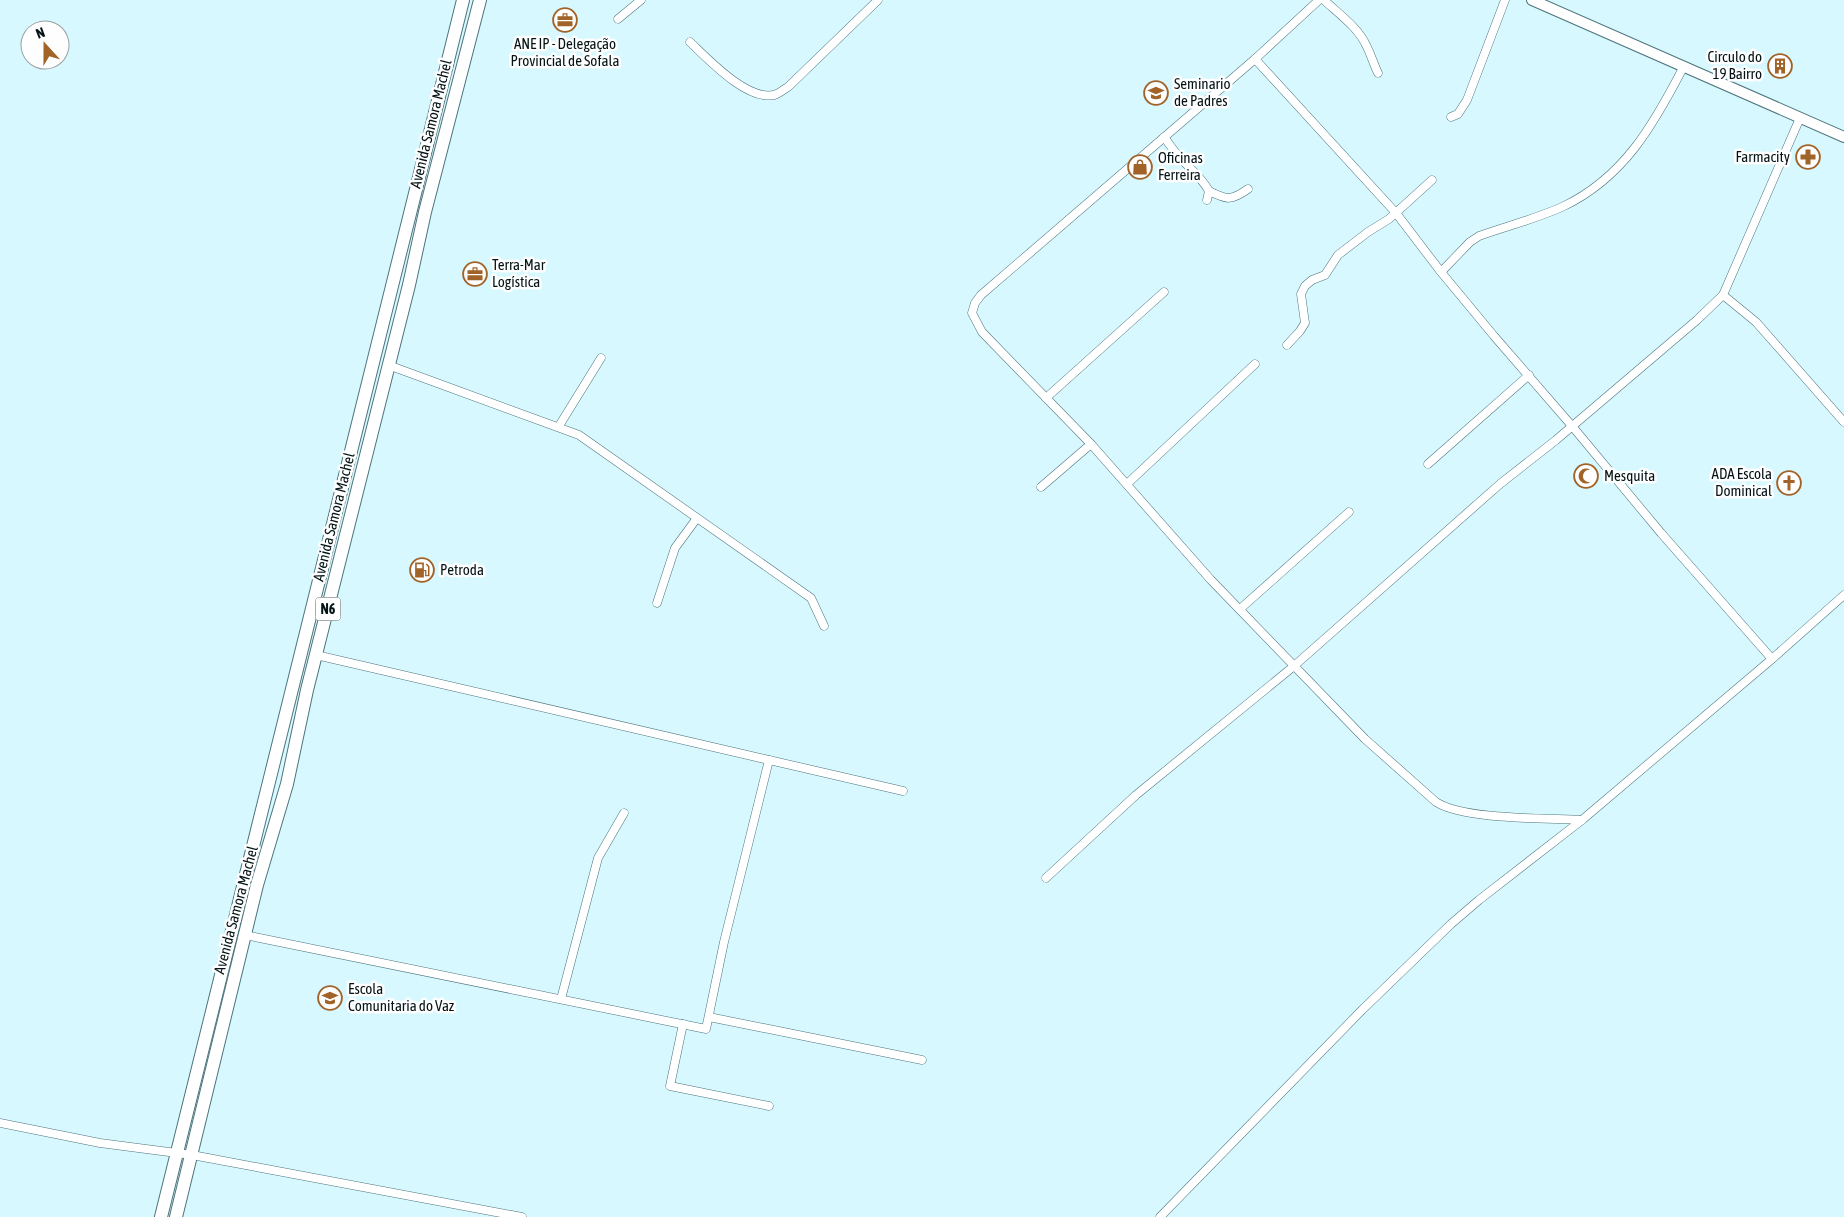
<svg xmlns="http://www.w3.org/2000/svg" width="1844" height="1217" viewBox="0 0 1844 1217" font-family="'Asap Condensed',sans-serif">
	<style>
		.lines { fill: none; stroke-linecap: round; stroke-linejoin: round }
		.minor-casing { stroke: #4d747c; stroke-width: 9 }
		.secondary-casing { stroke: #4d747c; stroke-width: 12 }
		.trunk-casing { stroke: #4d747c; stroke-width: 14 }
		.minor { stroke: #fff; stroke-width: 8 }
		.secondary { stroke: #fff; stroke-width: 10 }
		.trunk { stroke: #fff; stroke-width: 12 }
		.labels { text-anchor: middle; stroke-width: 5; stroke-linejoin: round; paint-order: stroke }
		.shield { fill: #fefefe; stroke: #4f5a5b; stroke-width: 1 }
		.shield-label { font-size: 14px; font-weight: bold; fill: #041315 }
		.poi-label { font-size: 15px; fill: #041315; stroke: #fefefe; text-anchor: start }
		.street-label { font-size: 15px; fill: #041315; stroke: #fefefe }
	</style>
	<rect width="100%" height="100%" fill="#d6f8fe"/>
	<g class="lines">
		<g class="minor-casing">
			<g id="minor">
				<path d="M1319,0L1255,59L981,295L975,303L972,313L982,332L1091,444L1211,580L1365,739L1436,802C1464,820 1546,818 1582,820"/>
				<path d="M1324,0C1339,14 1359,28 1367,47C1371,55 1374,65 1378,73"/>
				<path d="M618,19L641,0"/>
				<path d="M690,42C708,59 747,101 774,95C779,94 784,89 788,87L878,0"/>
				<path d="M1255,59L1396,213L1441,272L1494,336L1572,426L1661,533L1772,659"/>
				<path d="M1451,117L1458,114L1467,100L1505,0"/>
				<path d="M1164,137C1170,145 1175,153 1182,160C1192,170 1202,178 1209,191L1207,200"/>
				<path d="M1209,191C1227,200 1231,201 1248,189"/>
				<path d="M1441,272L1470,242L1479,236C1507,226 1535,219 1562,207C1624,178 1654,124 1684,66"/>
				<path d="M1723,295L1756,322L1844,422"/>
				<path d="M1287,345L1300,331L1305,323L1301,294L1305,286L1312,280L1325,275L1338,255L1368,232L1389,219L1432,180"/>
				<path d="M388,365L579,435L811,598L824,626"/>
				<path d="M1046,398L1164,292"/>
				<path d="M559,426L601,358"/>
				<path d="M1428,464L1529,375"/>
				<path d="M1127,484L1255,364"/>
				<path d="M1041,487L1091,444"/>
				<path d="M657,603L675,548L697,518"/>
				<path d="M1240,609L1349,512"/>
				<path d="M316,655L903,791"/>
				<path d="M1046,878L1136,795L1294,666L1500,484L1556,440L1697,320L1723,295L1800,118"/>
				<path d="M245,935L706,1029L724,942L769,760"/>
				<path d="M561,999L598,858L624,813"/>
				<path d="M709,1017L922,1060"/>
				<path d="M683,1024L670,1086L769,1106"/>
				<path d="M0,1123L100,1143L192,1155L522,1217"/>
				<path d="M1160,1217L1362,1010L1451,924L1479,900L1582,820L1772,659L1844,595"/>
			</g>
		</g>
		<g class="secondary-casing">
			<path id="secondary" d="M1532,0L1844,137"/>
		</g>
		<g class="trunk-casing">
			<g id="trunk">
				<path d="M161,1217L463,0"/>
				<path d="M176,1217L257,885L287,784L307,690L409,285L425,212L480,0"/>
			</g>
		</g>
		<use href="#minor" class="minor"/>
		<use href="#secondary" class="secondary"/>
		<use href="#trunk" class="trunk"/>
	</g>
	<defs>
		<g id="office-ring" transform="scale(1.25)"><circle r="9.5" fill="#fefefe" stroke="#a16328" stroke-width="1.5"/><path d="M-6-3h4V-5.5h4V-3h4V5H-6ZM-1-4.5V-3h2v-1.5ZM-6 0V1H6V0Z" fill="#a16328"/></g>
		<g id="building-ring" transform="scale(1.25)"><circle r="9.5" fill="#fefefe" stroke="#a16328" stroke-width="1.5"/><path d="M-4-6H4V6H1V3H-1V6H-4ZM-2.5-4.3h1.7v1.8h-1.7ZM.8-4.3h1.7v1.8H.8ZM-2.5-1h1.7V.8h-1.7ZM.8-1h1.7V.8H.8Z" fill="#a16328"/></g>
		<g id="university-ring" transform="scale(1.25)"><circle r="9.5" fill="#fefefe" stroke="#a16328" stroke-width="1.5"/><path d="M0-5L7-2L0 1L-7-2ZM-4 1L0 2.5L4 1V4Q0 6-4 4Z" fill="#a16328"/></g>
		<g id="pharmacy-ring" transform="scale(1.25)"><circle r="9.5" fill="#fefefe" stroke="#a16328" stroke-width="1.5"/><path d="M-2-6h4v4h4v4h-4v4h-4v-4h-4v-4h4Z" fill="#a16328"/></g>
		<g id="shop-ring" transform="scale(1.25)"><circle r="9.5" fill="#fefefe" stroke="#a16328" stroke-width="1.5"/><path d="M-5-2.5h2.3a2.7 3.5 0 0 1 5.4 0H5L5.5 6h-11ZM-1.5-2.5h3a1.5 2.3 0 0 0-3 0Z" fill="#a16328"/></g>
		<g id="mosque-ring" transform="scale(1.25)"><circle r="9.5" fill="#fefefe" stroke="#a16328" stroke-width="1.5"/><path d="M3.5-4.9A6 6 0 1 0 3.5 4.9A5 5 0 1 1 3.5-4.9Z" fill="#a16328"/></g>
		<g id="church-ring" transform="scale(1.25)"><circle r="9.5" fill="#fefefe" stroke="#a16328" stroke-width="1.5"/><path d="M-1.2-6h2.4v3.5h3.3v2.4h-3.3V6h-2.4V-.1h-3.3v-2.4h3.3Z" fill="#a16328"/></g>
		<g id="fuel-ring" transform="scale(1.25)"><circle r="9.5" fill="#fefefe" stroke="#a16328" stroke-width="1.5"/><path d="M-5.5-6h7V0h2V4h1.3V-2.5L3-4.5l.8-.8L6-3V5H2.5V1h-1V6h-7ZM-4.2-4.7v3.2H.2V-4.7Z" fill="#a16328"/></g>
		<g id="school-ring" transform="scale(1.25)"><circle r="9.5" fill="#fefefe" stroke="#a16328" stroke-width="1.5"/><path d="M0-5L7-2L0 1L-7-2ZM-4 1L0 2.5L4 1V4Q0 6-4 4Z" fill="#a16328"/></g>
	</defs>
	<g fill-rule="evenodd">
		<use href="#office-ring" x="565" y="20"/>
		<use href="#building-ring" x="1780" y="66"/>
		<use href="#university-ring" x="1156" y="93"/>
		<use href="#pharmacy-ring" x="1808" y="157"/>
		<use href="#shop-ring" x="1140" y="167"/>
		<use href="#office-ring" x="475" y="274"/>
		<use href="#mosque-ring" x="1586" y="476"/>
		<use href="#church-ring" x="1789" y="483"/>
		<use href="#fuel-ring" x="422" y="570"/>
		<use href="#school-ring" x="330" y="998"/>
	</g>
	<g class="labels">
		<rect class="shield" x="315.5" y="597.5" width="25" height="23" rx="4"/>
		<g class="shield-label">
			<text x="328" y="614">N6</text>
		</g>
		<g class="poi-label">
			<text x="565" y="49" text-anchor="middle">ANE IP - Delegação<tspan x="565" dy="17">Provincial de Sofala</tspan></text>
			<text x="1762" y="62" text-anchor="end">Circulo do<tspan x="1762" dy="17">19 Bairro</tspan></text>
			<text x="1174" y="89">Seminario<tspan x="1174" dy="17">de Padres</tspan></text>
			<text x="1790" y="162" text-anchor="end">Farmacity</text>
			<text x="1158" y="163">Oficinas<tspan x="1158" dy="17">Ferreira</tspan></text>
			<text x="492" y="270">Terra-Mar<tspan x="492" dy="17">Logística</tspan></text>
			<text x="1772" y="479" text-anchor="end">ADA Escola<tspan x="1772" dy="17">Dominical</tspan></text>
			<text x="1604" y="481">Mesquita</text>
			<text x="440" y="575">Petroda</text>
			<text x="348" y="994">Escola<tspan x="348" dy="17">Comunitaria do Vaz</tspan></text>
		</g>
		<g class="street-label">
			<text transform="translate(431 124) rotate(-76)" y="5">Avenida Samora Machel</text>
			<text transform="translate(334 517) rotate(-76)" y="5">Avenida Samora Machel</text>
			<text transform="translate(236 910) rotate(-75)" y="5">Avenida Samora Machel</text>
		</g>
	</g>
	<g transform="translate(45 45) rotate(339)"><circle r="24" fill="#fefefe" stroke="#9aa0a1"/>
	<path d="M0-4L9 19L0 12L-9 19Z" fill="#a16328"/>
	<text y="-8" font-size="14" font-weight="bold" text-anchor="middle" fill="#041315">N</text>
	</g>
</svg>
